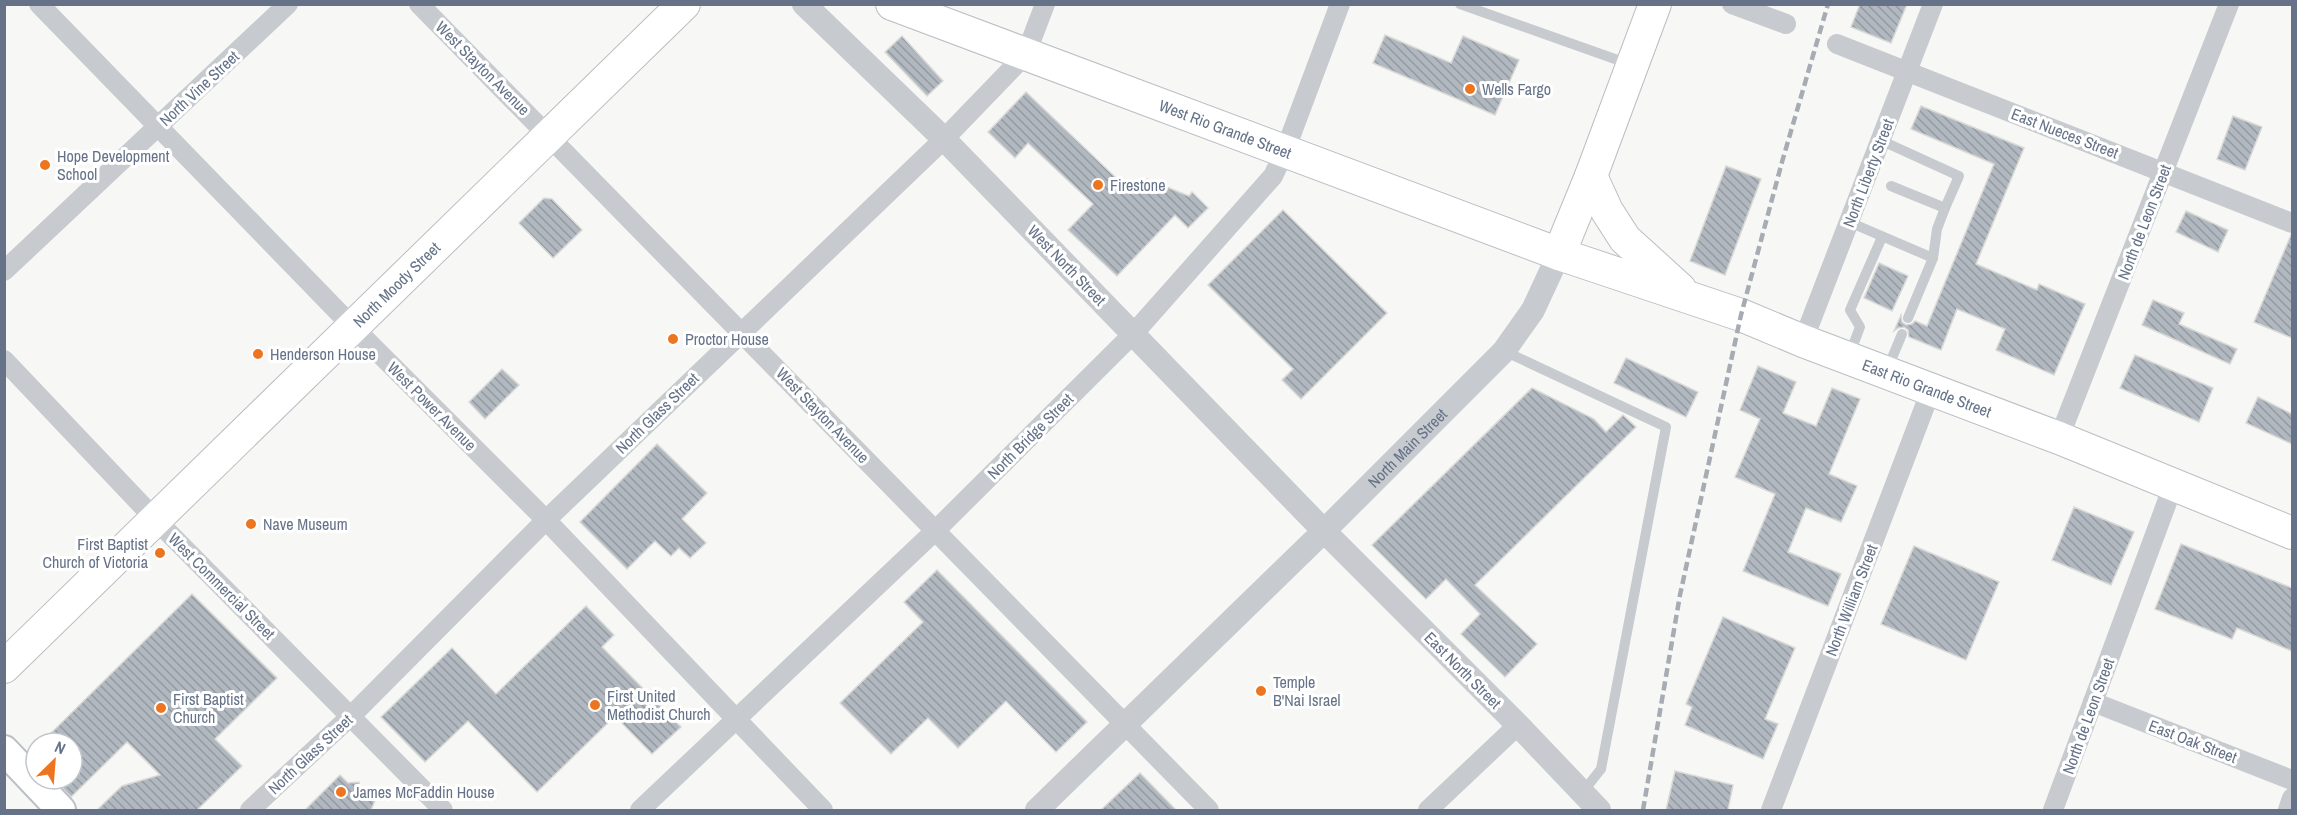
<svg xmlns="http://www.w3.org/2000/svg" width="2297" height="815" viewBox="0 0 2297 815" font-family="'Archivo Narrow',sans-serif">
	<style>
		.building { fill: url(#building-back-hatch); stroke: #d9dad7; stroke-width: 1.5 }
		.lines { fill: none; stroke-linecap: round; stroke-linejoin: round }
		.secondary-casing { stroke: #bcbfc5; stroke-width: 32 }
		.primary-casing { stroke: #babdc2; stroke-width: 34 }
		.service { stroke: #c7cace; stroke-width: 10 }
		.minor { stroke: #c7cace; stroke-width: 20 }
		.tertiary { stroke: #c7cace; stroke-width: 24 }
		.secondary { stroke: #fff; stroke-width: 28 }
		.primary { stroke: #fff; stroke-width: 32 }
		.rail { stroke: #a7abb3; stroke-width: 4.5; stroke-dasharray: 9 4.5; stroke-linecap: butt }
		.poi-dot { fill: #ee751f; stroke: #fff; stroke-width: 2 }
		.labels { text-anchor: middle; stroke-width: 6; stroke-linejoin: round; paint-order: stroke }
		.street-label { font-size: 16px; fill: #657288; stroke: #fff }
		.poi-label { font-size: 16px; fill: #657288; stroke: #fff; text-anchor: start }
	</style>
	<defs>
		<pattern id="building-back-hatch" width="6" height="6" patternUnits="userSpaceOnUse" patternTransform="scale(1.5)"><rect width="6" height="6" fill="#b2b8bf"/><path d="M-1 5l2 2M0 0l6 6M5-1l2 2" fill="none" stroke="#949aa1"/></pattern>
	</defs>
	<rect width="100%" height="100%" fill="#f7f8f5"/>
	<g class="building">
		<path d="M1860,4H1907L1891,43L1851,27Z"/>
		<path d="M1385,35L1451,63L1463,36L1519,60L1495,115L1373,63Z"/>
		<path d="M902,36L943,81L927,96L885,52Z"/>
		<path d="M1026,92L1133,194L1147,179L1189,196L1192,192L1208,208L1188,228L1175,215L1117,276L1068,230L1093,204L1028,143L1015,158L988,132Z"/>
		<path d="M1921,106L2024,148L1976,264L2037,290L2039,284L2085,304L2054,375L1996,350L2005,329L1957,309L1941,350L1909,337L1908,330L1904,327L1898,328L1894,331L1901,315L1902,322L1906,325L1912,324L1915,321L1927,326L1994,164L1911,129Z"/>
		<path d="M2233,116L2262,127L2245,170L2217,159Z"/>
		<path d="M1726,166L1761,179L1725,275L1690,261Z"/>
		<path d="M544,198L552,199L582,230L553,258L519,223Z"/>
		<path d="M1283,210L1387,313L1301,399L1282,380L1293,369L1208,285Z"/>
		<path d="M2186,211L2228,230L2218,252L2176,232Z"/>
		<path d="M2291,235H2292V338L2254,322Z"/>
		<path d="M1879,263L1908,276L1892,311L1864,298Z"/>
		<path d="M2153,300L2184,313L2179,324L2237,349L2230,364L2142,325Z"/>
		<path d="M2135,355L2213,388L2199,422L2120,388Z"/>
		<path d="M1626,358L1698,392L1686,417L1614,383Z"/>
		<path d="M1758,366L1796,382L1783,413L1816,426L1832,388L1860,399L1829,474L1857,486L1841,522L1806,508L1788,552L1841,574L1828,606L1743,571L1775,494L1735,477L1760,419L1740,410Z"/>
		<path d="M502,369L519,385L485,419L469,402Z"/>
		<path d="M1532,388L1594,419L1606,432L1623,415L1636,427L1475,585L1537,644L1505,677L1461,634L1480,614L1446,579L1426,599L1372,545Z"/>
		<path d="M2258,397L2292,414V444L2246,423Z"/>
		<path d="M657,444L707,493L682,519L706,543L690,558L679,548L671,556L655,541L627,569L580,522Z"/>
		<path d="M2074,507L2134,532L2111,585L2052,560Z"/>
		<path d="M2181,544L2292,588V651L2237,628L2232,639L2155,609Z"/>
		<path d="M1914,546L1999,582L1966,660L1881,624Z"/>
		<path d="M937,570L1087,722L1056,752L1006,701L958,748L928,718L891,754L840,703L923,622L904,602Z"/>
		<path d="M192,594L277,678L215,739L242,766L197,810H97L122,786L160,775L127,742L71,797L54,779H72V743H41Z"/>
		<path d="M586,606L614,635L602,647L681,727L652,754L615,716L537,792L468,721L425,762L381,717L452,648L496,694Z"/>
		<path d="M1723,617L1795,648L1765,719L1778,724L1763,759L1685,725L1692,707L1686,704Z"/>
		<path d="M1675,771L1733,785L1728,810H1666Z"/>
		<path d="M1140,773L1176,810H1101Z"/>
		<path d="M340,775L348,783L359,782L361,795L376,798L371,810H305Z"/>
	</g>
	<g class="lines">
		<g class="secondary-casing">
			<path id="secondary" d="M4,750L61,810"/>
		</g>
		<g class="primary-casing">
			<g id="primary">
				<path id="s2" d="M892,4L1559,254L1741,315L1803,341L2059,438L2292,533"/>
				<path d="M1591,176L1607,211L1625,239L1680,289"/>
				<path d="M1559,254L1591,176L1655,4"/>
				<path id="s3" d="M4,667L684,4"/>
			</g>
		</g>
		<g class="service">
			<path d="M1460,4L1629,64"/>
			<path d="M1880,140L1959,176L1945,208L1891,186"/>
			<path d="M1849,222L1933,258L1937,229L1945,208"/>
			<path d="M1908,318L1933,258"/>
			<path d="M1504,351L1666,427L1601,769L1582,793"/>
			<path d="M1849,356L1860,327L1850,310L1882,237"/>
			<path d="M1887,370L1902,334"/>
		</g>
		<g class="minor">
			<path d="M39,4L352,326L546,520L823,810"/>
			<path d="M419,4L1209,810"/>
			<path d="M1732,4L1786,24"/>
			<path d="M1837,44L2292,223"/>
			<path d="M4,271L288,4"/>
			<path d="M1803,341L1933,4"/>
			<path d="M4,360L155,519L443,810"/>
			<path d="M2059,438L2229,4"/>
			<path d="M2093,702L2292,780"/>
			<path d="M250,810L351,716L546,520L944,139L1026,54L1045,4"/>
			<path d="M640,810L936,530L1134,333L1273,176L1285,151L1340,4"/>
			<path d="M1428,810L1518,725"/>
			<path d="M1771,810L1931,390"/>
			<path d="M2053,810L2173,486"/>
			<path d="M2288,810L2292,798"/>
		</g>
		<g class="tertiary">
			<path d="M804,4L944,139L1324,531L1518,725L1599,810"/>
			<path id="s1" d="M1037,810L1324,531L1504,351L1533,310L1559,254"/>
		</g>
		<use href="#secondary" class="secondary"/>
		<use href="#primary" class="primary"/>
		<path class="rail" d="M1643,810L1680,595L1741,315L1782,162L1828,4"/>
	</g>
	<g class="poi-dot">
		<circle cx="1470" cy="89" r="6"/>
		<circle cx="45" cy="165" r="6"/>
		<circle cx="1098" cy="185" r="6"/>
		<circle cx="673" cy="339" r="6"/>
		<circle cx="258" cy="354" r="6"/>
		<circle cx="251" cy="524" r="6"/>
		<circle cx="160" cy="553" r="6"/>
		<circle cx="1261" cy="691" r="6"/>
		<circle cx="595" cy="705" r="6"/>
		<circle cx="161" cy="708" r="6"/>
		<circle cx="341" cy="792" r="6"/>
	</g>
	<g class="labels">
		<g class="street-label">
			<text transform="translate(483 68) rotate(45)" y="6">West Stayton Avenue</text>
			<text transform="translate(199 88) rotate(-43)" y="6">North Vine Street</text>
			<text dy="6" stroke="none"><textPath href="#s2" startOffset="356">West Rio Grande Street</textPath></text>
			<text transform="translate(2065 133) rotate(21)" y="6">East Nueces Street</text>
			<text transform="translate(1868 173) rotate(-69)" y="6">North Liberty Street</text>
			<text transform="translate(2144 222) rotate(-69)" y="6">North de Leon Street</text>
			<text transform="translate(1067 265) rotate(46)" y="6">West North Street</text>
			<text dy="6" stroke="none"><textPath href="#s3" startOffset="548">North Moody Street</textPath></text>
			<text dy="6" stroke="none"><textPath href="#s2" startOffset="1104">East Rio Grande Street</textPath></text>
			<text transform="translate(432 406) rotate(45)" y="6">West Power Avenue</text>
			<text transform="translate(657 413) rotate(-44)" y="6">North Glass Street</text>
			<text transform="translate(823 415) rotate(46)" y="6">West Stayton Avenue</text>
			<text transform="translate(1030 436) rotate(-45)" y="6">North Bridge Street</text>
			<text dy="6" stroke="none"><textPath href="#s1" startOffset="518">North Main Street</textPath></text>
			<text transform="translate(222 586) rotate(45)" y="6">West Commercial Street</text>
			<text transform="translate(1851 600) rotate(-69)" y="6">North William Street</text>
			<text transform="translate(1463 670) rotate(45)" y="6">East North Street</text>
			<text transform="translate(2088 716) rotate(-70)" y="6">North de Leon Street</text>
			<text transform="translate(2193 741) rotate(21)" y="6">East Oak Street</text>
			<text transform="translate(310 754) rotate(-43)" y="6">North Glass Street</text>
		</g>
		<g class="poi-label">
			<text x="1482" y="95">Wells Fargo</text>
			<text x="57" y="162">Hope Development<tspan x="57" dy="18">School</tspan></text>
			<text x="1110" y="191">Firestone</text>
			<text x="685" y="345">Proctor House</text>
			<text x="270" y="360">Henderson House</text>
			<text x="263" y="530">Nave Museum</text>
			<text x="148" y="550" text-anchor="end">First Baptist<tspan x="148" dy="18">Church of Victoria</tspan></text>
			<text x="1273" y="688">Temple<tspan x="1273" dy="18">B'Nai Israel</tspan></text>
			<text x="607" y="702">First United<tspan x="607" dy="18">Methodist Church</tspan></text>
			<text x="173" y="705">First Baptist<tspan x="173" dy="18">Church</tspan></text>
			<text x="353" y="798">James McFaddin House</text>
		</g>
	</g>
	<rect width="2297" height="815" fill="none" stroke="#657288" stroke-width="12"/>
	<g transform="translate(54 761) rotate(25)"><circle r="28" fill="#ffffff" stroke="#c1c7cf" stroke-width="1.5"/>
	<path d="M0-4.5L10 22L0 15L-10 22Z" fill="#ee751f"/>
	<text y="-9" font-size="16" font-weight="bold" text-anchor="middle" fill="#657288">N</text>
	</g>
</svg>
